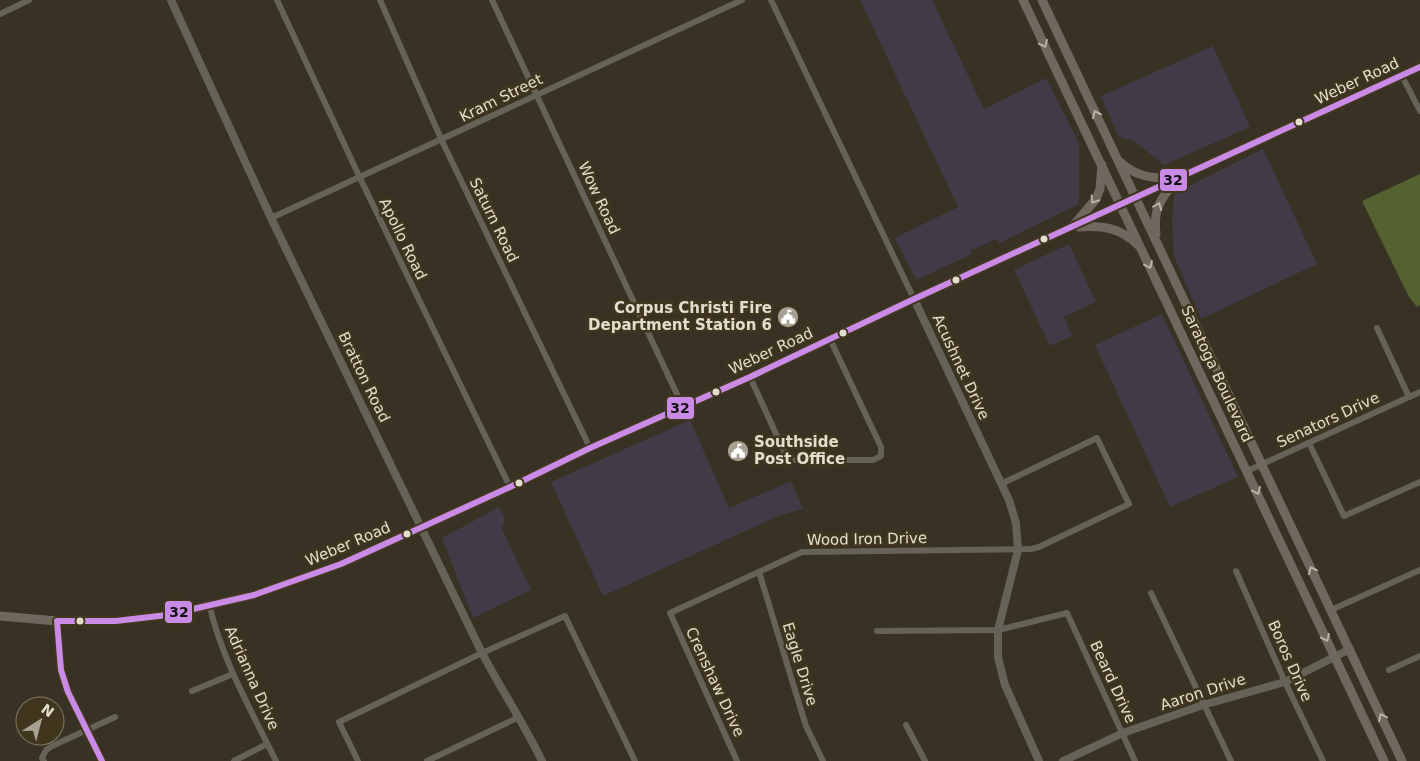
<svg xmlns="http://www.w3.org/2000/svg" width="1420" height="761" viewBox="0 0 1420 761" font-family="'DejaVu Sans',sans-serif">
	<style>
		.commercial { fill: #413a47 }
		.green { fill: #53622f }
		.lines { fill: none; stroke-linecap: round; stroke-linejoin: round }
		.minor { stroke: #666258; stroke-width: 6 }
		.tertiary { stroke: #666258; stroke-width: 8 }
		.secondary { stroke: #6f685e; stroke-width: 9 }
		.bus-1-casing { stroke: #40361d; stroke-width: 10 }
		.bus-1 { stroke: #ca8be6; stroke-width: 6 }
		.oneway { stroke: #bab4a7 }
		.bus-dot { fill: #e3ddcf; stroke: #40361d; stroke-width: 2 }
		.labels { text-anchor: middle; stroke-width: 5; stroke-linejoin: round; paint-order: stroke }
		.street-label { font-size: 15px; fill: #e3ddcf; stroke: #40361d }
		.poi-label { font-size: 15px; font-weight: bold; fill: #e3ddcf; stroke: #40361d; text-anchor: end }
		.line-badge { stroke: #40361d; stroke-width: 2 }
		.pale-badge-label { font-size: 14px; text-anchor: middle; font-weight: bold; fill: #111 }
	</style>
	<rect width="100%" height="100%" fill="#383225"/>
	<g class="commercial">
		<path d="M860,0H932L984,109L1046,78L1079,143V204L1000,243L996,239L970,251L972,254L916,280L895,238L958,207Z"/>
		<path d="M1213,46L1250,127L1164,165L1133,140L1125,139L1118,136L1101,96Z"/>
		<path d="M1263,149L1317,264L1201,319L1174,256L1172,218L1175,193Z"/>
		<path d="M1069,244L1096,302L1064,317L1072,336L1050,346L1014,270Z"/>
		<path d="M1162,314L1238,477L1170,507L1095,345Z"/>
		<path d="M690,420L729,508L791,481L803,509L778,516L603,596L551,482Z"/>
		<path d="M499,507L505,518L502,529L531,590L473,618L442,538Z"/>
	</g>
	<path class="green" d="M1420,174V305L1417,307L1409,297L1362,201Z"/>
	<g class="lines">
		<g class="minor">
			<path d="M277,0L360,178L510,487"/>
			<path d="M380,0L442,141L590,448"/>
			<path d="M492,0L683,407"/>
			<path d="M771,0L914,299"/>
			<path d="M0,14L29,0"/>
			<path d="M1402,76L1420,111"/>
			<path d="M271,218L742,0"/>
			<path d="M1377,328L1409,397"/>
			<path d="M750,377L788,460H873L881,456V447L830,339"/>
			<path d="M1309,443L1344,516L1420,482"/>
			<path d="M1247,471L1420,392"/>
			<path d="M1236,571L1285,682L1323,761"/>
			<path d="M759,572L806,726L823,761"/>
			<path d="M1151,593L1231,761"/>
			<path d="M209,604C222,660 251,710 276,761"/>
			<path d="M1331,610L1420,570"/>
			<path d="M877,631L998,630L1067,613L1135,761"/>
			<path d="M1389,670L1420,656"/>
			<path d="M192,691L233,674"/>
			<path d="M906,725L925,761"/>
			<path d="M44,761L42,758L46,750L52,746L115,717"/>
			<path d="M234,761L267,744"/>
			<path d="M358,761L339,722L482,653L565,616L635,761"/>
			<path d="M427,761L519,717"/>
			<path d="M737,761L670,613L802,552L1031,549L1039,547L1129,504L1097,438L1001,484"/>
		</g>
		<g class="tertiary">
			<path d="M171,0L271,218L482,653C501,689 524,724 542,761"/>
			<path d="M914,299L1009,500L1016,523L1018,550L998,630V657L1005,685L1039,761"/>
			<path d="M57,621L61,670L68,692L102,761"/>
			<path d="M1063,761L1123,733L1203,705L1285,682L1350,649"/>
		</g>
		<g class="secondary">
			<path d="M1023,0L1384,761"/>
			<path d="M1042,0L1402,761"/>
			<path d="M1120,162C1136,177 1155,179 1175,178"/>
			<path d="M1073,226L1096,199L1100,189L1102,165"/>
			<path d="M1079,227C1102,225 1121,228 1138,245"/>
			<path d="M1156,234C1153,213 1159,199 1174,184"/>
			<path d="M0,616L57,621H116L167,615L254,595L341,564L510,487L590,448L750,377L914,299L1420,67"/>
		</g>
		<g class="bus-1-casing">
			<path id="bus-1" d="M102,761L68,692L61,670L57,621H116L167,615L254,595L341,564L510,487L590,448L750,377L914,299L1420,67"/>
		</g>
		<use href="#bus-1" class="bus-1"/>
	</g>
	<defs><path id="oneway-chevron" d="M-2-3.5L2.5 0L-2 3.5" fill="none" stroke-width="1.6" stroke-linecap="round" stroke-linejoin="round" transform="scale(1.25)"/></defs>
	<g class="oneway">
		<use href="#oneway-chevron" transform="translate(1044 44) rotate(65)"/>
		<use href="#oneway-chevron" transform="translate(1096 114) rotate(-115)"/>
		<use href="#oneway-chevron" transform="translate(1094 200) rotate(122)"/>
		<use href="#oneway-chevron" transform="translate(1158 206) rotate(-69)"/>
		<use href="#oneway-chevron" transform="translate(1149 265) rotate(65)"/>
		<use href="#oneway-chevron" transform="translate(1257 491) rotate(65)"/>
		<use href="#oneway-chevron" transform="translate(1312 570) rotate(-115)"/>
		<use href="#oneway-chevron" transform="translate(1326 638) rotate(65)"/>
		<use href="#oneway-chevron" transform="translate(1382 717) rotate(-115)"/>
	</g>
	<defs>
		<g id="civic-disc" transform="scale(1.125)"><circle r="9.5" fill="#a7a194" stroke="#40361d"/><path d="M-.6-6.5H3V-4.5H.6V-3L4-1V1h2V6H-6V1h2V-1L-.6-3ZM-1.2 2.5V6h2.4V2.5Z" fill="#fff"/></g>
	</defs>
	<g fill-rule="evenodd">
		<use href="#civic-disc" x="788" y="317"/>
		<use href="#civic-disc" x="738" y="451"/>
	</g>
	<g class="bus-dot">
		<circle cx="1299" cy="122" r="4.5"/>
		<circle cx="1044" cy="239" r="4.5"/>
		<circle cx="956" cy="280" r="4.5"/>
		<circle cx="843" cy="333" r="4.5"/>
		<circle cx="716" cy="392" r="4.5"/>
		<circle cx="519" cy="483" r="4.5"/>
		<circle cx="407" cy="534" r="4.5"/>
		<circle cx="80" cy="621" r="4.5"/>
	</g>
	<g class="labels">
		<g class="street-label">
			<text transform="translate(1357 81) rotate(-25)" y="5">Weber Road</text>
			<text transform="translate(501 98) rotate(-26)" y="5">Kram Street</text>
			<text transform="translate(599 198) rotate(65)" y="5">Wow Road</text>
			<text transform="translate(494 220) rotate(64)" y="5">Saturn Road</text>
			<text transform="translate(403 239) rotate(64)" y="5">Apollo Road</text>
			<text transform="translate(771 351) rotate(-25)" y="5">Weber Road</text>
			<text transform="translate(961 367) rotate(65)" y="5">Acushnet Drive</text>
			<text transform="translate(1217 374) rotate(65)" y="5">Saratoga Boulevard</text>
			<text transform="translate(364 377) rotate(64)" y="5">Bratton Road</text>
			<text transform="translate(1328 420) rotate(-25)" y="5">Senators Drive</text>
			<text transform="translate(867 539) rotate(-1)" y="5">Wood Iron Drive</text>
			<text transform="translate(348 544) rotate(-23)" y="5">Weber Road</text>
			<text transform="translate(1290 661) rotate(66)" y="5">Boros Drive</text>
			<text transform="translate(800 664) rotate(73)" y="5">Eagle Drive</text>
			<text transform="translate(252 678) rotate(66)" y="5">Adrianna Drive</text>
			<text transform="translate(715 682) rotate(65)" y="5">Crenshaw Drive</text>
			<text transform="translate(1113 682) rotate(65)" y="5">Beard Drive</text>
			<text transform="translate(1203 692) rotate(-18)" y="5">Aaron Drive</text>
		</g>
		<g class="poi-label">
			<text x="772" y="313">Corpus Christi Fire<tspan x="772" dy="17">Department Station 6</tspan></text>
			<text x="754" y="447" text-anchor="start">Southside<tspan x="754" dy="17">Post Office</tspan></text>
		</g>
	</g>
	<g class="line-badge">
		<rect x="1159" y="168" width="29" height="24" rx="5" fill="#ca8be6"/>
		<rect x="666" y="396" width="29" height="24" rx="5" fill="#ca8be6"/>
		<rect x="164" y="600" width="29" height="24" rx="5" fill="#ca8be6"/>
	</g>
	<g class="pale-badge-label">
		<text x="1173" y="185">32</text>
		<text x="680" y="413">32</text>
		<text x="179" y="617">32</text>
	</g>
	<g transform="translate(40 721) rotate(36)"><circle r="24" fill="#40361d" stroke="#817964"/>
	<path d="M0-4L9 19L0 12L-9 19Z" fill="#a7a194"/>
	<text y="-8" font-size="14" font-weight="bold" text-anchor="middle" fill="#e3ddcf">N</text>
	</g>
</svg>
